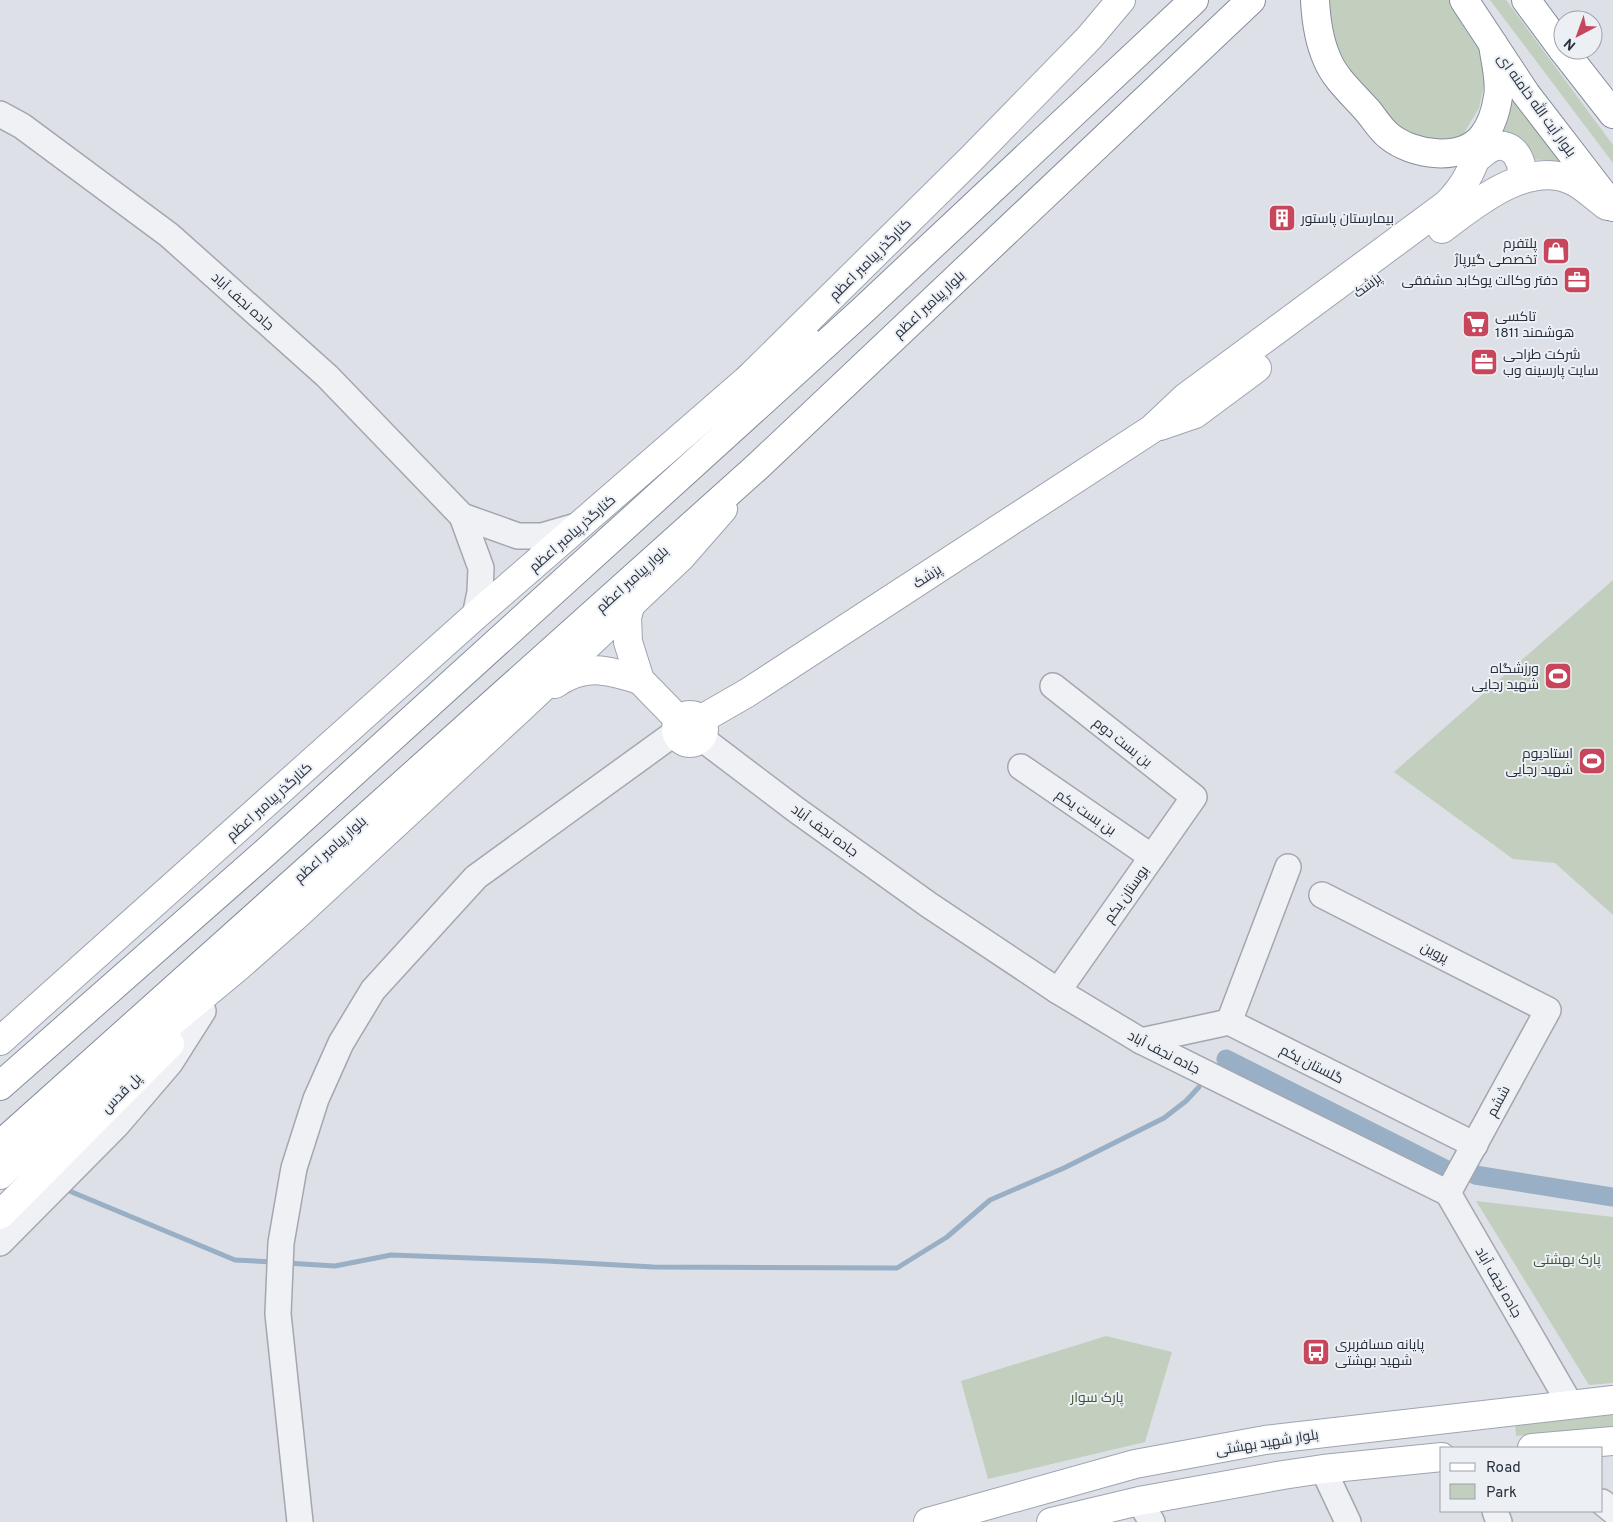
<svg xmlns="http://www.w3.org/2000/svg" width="1613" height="1522" viewBox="0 0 1613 1522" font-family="Overpass,Cairo,sans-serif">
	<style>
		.green { fill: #c3cfbe }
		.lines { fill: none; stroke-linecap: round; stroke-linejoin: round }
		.stream { stroke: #99afc5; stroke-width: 5 }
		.canal { stroke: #99afc5; stroke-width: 19 }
		.minor-casing { stroke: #a3a7b0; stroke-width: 28 }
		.major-casing { stroke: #9da5b1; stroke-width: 30 }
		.highway-casing { stroke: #858e9c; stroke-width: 30 }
		.minor { stroke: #eff1f5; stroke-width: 25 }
		.major { stroke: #fff; stroke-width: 28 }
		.highway { stroke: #fff; stroke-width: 28 }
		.labels { text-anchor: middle; stroke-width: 4; stroke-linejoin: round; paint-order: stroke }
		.street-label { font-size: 14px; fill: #272f3c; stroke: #eceff4 }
		.poi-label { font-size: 14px; fill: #272f3c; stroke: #eceff4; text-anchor: start }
		.park-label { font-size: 14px; fill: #3c5735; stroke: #eceff4 }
	</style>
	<rect width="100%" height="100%" fill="#dde0e6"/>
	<g class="green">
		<path d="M1315,0H1464L1493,44L1479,108L1452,153L1427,152L1336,77Z"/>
		<path d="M1490,0H1506L1613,145V163Z"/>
		<path d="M1507,80L1564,166L1544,160L1525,159L1500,136Z"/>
		<path d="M1613,580V915L1555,863L1513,859L1394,772Z"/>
		<path d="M1476,1201L1613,1217V1383L1589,1385Z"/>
		<path d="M1106,1336L1172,1352L1145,1442L988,1479L961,1381Z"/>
		<path d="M1613,1413V1428L1516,1436L1515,1422Z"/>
	</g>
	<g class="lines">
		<g class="stream">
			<path d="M1221,1064L1226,1059"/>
			<path d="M67,1190L235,1260L273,1262"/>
			<path d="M286,1263L335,1266L391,1255L547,1261L653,1267L897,1268L947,1237L990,1200L1064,1168L1164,1118L1186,1101L1199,1087"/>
		</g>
		<g class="canal">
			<path d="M1226,1059L1445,1169"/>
			<path d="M1475,1175L1613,1197"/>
		</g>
		<g class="minor-casing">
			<g id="minor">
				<path d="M0,114L22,126L169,235L327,376L462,516L518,536H542L580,525"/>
				<path d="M462,516L481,568L480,592L475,616"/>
				<path d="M1053,686L1194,797L1058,991"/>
				<path d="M700,737L795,809L929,905L1058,991L1141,1041L1448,1193L1570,1404"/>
				<path d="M1021,767L1152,857"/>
				<path d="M1322,895L1548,1010L1448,1193"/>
				<path d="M1229,1022L1288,867"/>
				<path d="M1141,1041L1229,1022L1475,1145"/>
				<path d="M0,1243L116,1126L170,1063L203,1011"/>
				<path d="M1323,1469L1348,1522"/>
				<path d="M1139,1501L1152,1522"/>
				<path d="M1602,1502L1613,1511"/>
				<path d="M1495,1511L1499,1522"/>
				<path d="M300,1522L278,1314L281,1243L294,1168L316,1099L341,1043L373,990L476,877L676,732"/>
			</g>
		</g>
		<g class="major-casing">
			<g id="major">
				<path d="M1476,159C1481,155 1487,149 1493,147C1513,140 1525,162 1521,179"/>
				<path d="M1442,229C1475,204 1529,159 1573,181C1585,187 1596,198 1607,206"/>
				<path d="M1160,426L1195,414L1257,368"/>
				<path d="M631,604L627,617L628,642L640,680L679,720"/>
				<path d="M555,684C585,663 607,670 640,680"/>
				<circle cx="690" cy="729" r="14"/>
				<path d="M700,720L747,693L1152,429L1186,397L1447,204C1468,183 1474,165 1483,137"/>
				<path d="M0,1041L475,616L749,378L972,158L1089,38L1121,0"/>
				<path d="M0,1175L102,1080L238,967L298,914L521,708L681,557L723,509"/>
				<path d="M0,1215L170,1044"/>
				<path d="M1532,1448L1613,1441"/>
				<path d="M928,1522L1135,1464L1265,1440L1613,1400"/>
				<path d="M1051,1522L1139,1501L1283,1475L1323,1469L1442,1457"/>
			</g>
		</g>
		<g class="highway-casing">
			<g id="highway">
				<path d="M1315,0C1316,20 1319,41 1327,59C1335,79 1353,94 1367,110C1374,118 1380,129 1389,136C1412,155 1462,163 1483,136C1491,126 1496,110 1498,97C1501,81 1495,61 1493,44"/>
				<path d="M1464,0L1526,94L1613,207"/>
				<path d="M1526,0L1563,50"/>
				<path d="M1563,50L1613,114"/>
				<path d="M749,378L809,342"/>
				<path d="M0,1086L267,851L862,311L1194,0"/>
				<path d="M0,1145L757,467L1251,0"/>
			</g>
		</g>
		<use href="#minor" class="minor"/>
		<use href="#major" class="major"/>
		<use href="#highway" class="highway"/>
	</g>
	<defs>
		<g id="building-square" transform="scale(1.4375)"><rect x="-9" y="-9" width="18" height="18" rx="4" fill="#c7465b" stroke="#eceff4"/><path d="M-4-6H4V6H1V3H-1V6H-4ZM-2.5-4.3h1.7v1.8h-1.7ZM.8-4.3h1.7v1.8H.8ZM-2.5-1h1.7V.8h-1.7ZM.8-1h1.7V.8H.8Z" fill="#fff"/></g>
		<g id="shop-square" transform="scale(1.4375)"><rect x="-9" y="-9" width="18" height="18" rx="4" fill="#c7465b" stroke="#eceff4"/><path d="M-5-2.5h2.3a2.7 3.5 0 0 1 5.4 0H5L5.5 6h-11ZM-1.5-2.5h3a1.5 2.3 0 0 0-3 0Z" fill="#fff"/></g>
		<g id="office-square" transform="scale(1.4375)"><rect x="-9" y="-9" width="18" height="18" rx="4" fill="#c7465b" stroke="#eceff4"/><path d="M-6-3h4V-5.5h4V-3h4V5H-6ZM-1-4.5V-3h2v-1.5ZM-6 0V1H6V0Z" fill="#fff"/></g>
		<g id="supermarket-square" transform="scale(1.4375)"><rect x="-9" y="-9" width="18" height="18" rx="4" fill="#c7465b" stroke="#eceff4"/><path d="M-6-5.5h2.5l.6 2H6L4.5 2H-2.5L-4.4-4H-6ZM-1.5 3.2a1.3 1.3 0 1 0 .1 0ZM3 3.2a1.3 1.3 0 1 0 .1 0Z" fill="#fff"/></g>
		<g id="stadium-square" transform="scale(1.4375)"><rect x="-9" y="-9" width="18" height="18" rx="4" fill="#c7465b" stroke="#eceff4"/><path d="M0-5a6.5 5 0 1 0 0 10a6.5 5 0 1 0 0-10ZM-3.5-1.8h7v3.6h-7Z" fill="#fff"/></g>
		<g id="bus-square" transform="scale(1.4375)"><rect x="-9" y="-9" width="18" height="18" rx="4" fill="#c7465b" stroke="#eceff4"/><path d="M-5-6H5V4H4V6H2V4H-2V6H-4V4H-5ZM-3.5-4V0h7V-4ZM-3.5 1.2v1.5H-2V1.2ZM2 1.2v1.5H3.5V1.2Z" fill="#fff"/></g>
	</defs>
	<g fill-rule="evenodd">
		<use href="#building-square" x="1282" y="218"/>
		<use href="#shop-square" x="1556" y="251"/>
		<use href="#office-square" x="1577" y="280"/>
		<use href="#supermarket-square" x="1476" y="324"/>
		<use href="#office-square" x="1484" y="362"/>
		<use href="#stadium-square" x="1558" y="676"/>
		<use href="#stadium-square" x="1592" y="761"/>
		<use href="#bus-square" x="1316" y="1352"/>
	</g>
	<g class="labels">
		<g class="street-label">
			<text transform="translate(1537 105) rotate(54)" y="5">بلوار آیت الله خامنه ای</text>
			<text transform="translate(870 259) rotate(-45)" y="5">کنارگذر پیامبر اعظم</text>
			<text transform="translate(1367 285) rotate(-37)" y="5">پزشک</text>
			<text transform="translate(243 301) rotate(42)" y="5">جاده نجف آباد</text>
			<text transform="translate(929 304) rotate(-43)" y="5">بلوار پیامبر اعظم</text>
			<text transform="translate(572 533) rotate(-41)" y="5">کنارگذر پیامبر اعظم</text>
			<text transform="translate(927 576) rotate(-33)" y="5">پزشک</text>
			<text transform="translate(632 579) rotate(-42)" y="5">بلوار پیامبر اعظم</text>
			<text transform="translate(1123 742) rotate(38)" y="5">بن بست دوم</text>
			<text transform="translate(269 801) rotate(-42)" y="5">کنارگذر پیامبر اعظم</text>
			<text transform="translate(1086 812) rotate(34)" y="5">بن بست یکم</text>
			<text transform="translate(825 830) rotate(36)" y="5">جاده نجف آباد</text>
			<text transform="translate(330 849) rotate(-42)" y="5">بلوار پیامبر اعظم</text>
			<text transform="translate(1126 894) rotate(-55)" y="5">بوستان یکم</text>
			<text transform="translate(1435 952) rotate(27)" y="5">پروین</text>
			<text transform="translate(1164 1052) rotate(27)" y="5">جاده نجف آباد</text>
			<text transform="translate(1312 1064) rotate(27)" y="5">گلستان یکم</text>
			<text transform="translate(121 1093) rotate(-45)" y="5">پل قدس</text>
			<text transform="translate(1498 1101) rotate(-62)" y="5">ششم</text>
			<text transform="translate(1499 1282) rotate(60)" y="5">جاده نجف آباد</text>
			<text transform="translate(1267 1442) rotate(-9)" y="5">بلوار شهید بهشتی</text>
		</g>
		<g class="poi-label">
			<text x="1301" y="223">بیمارستان پاستور</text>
			<text x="1537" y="248" text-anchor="end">پلتفرم<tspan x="1537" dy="16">تخصصی گیرپاژ</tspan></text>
			<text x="1558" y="285" text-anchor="end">دفتر وکالت یوکابد مشفقی</text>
			<text x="1495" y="321">تاکسی<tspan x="1495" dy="16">هوشمند 1811</tspan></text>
			<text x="1503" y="359">شرکت طراحی<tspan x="1503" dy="16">سایت پارسینه وب</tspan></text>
			<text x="1539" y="673" text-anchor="end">ورزشگاه<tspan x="1539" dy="16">شهید رجایی</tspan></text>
			<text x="1573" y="758" text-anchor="end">استادیوم<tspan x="1573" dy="16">شهید رجایی</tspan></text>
			<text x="1335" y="1349">پایانه مسافربری<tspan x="1335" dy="16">شهید بهشتی</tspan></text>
		</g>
		<g class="park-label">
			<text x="1567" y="1264">پارک بهشتی</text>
			<text x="1097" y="1402">پارک سوار</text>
		</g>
	</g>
	<rect x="1440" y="1447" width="162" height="65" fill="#eceff4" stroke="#9da2aa"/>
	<rect x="1450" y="1463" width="25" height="8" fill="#ffffff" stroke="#9da2aa"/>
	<text x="1486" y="1472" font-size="15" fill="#272f3c">Road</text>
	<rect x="1450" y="1484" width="25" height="15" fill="#c3cfbe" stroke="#9da2aa"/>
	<text x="1486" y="1497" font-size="15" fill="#272f3c">Park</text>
	<g transform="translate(1578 35) rotate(221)"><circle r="24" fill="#eceff4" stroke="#9da2aa"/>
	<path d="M0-4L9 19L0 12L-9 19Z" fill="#c7465b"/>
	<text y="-8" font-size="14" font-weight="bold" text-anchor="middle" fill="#272f3c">N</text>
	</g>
</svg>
